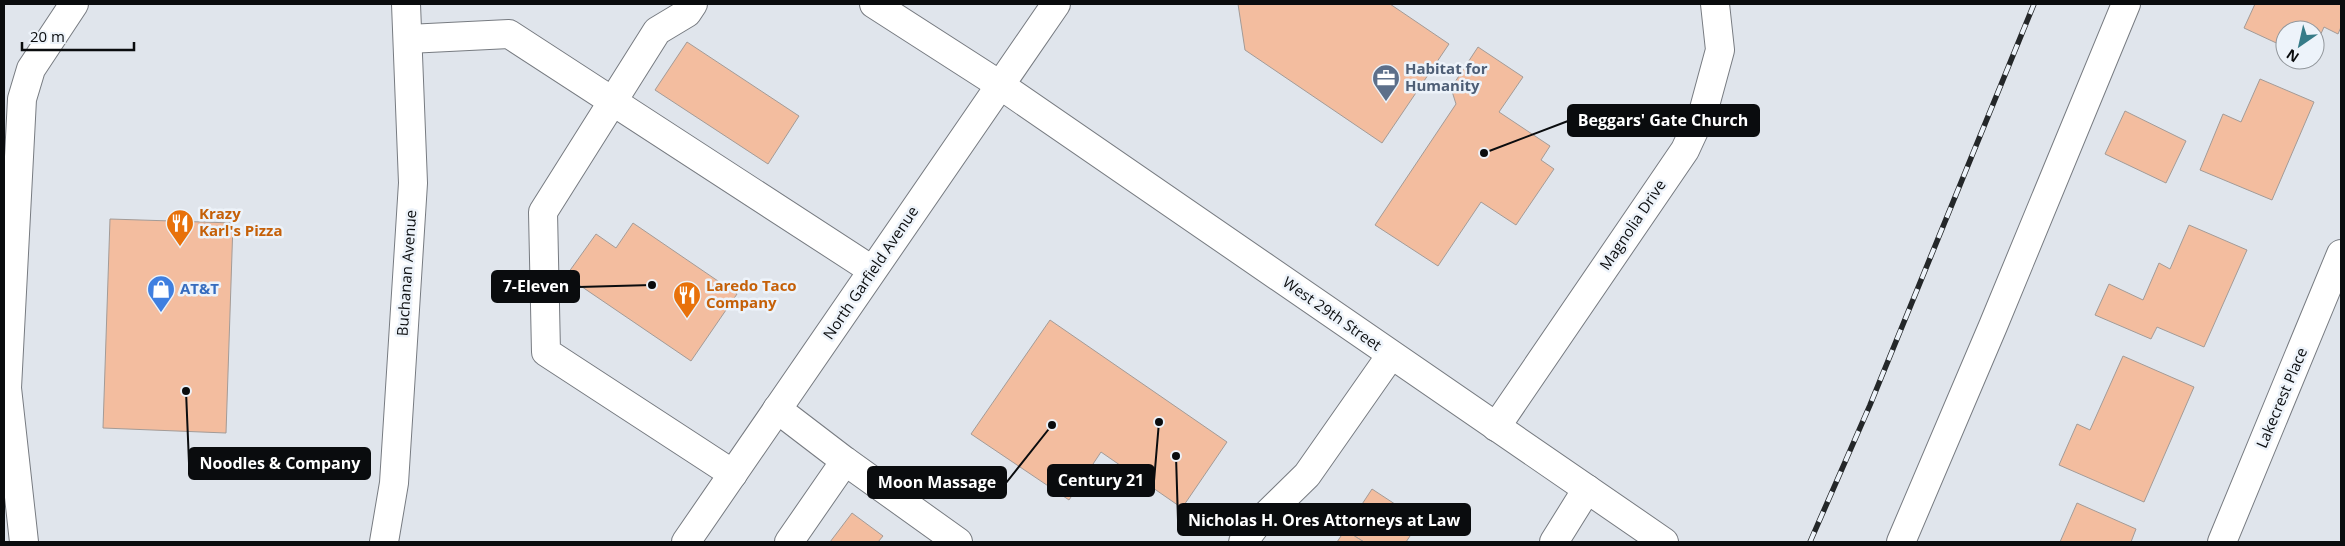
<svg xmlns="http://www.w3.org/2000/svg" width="2345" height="546" viewBox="0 0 2345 546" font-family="'Open Sans',sans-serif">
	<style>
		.building { fill: #f3bd9f; stroke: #a39b97 }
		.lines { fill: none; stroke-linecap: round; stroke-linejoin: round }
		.minor-casing { stroke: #777b81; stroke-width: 30 }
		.major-casing { stroke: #777b81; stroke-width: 30 }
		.highway-casing { stroke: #777b81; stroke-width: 30 }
		.minor { stroke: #fff; stroke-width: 28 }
		.major { stroke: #fff; stroke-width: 28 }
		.highway { stroke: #fff; stroke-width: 28 }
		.rail-casing { stroke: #242729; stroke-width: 5.5 }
		.rail { stroke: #edf3fa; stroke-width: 4; stroke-dasharray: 11; stroke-linecap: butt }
		.labels { text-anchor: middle; stroke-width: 5; stroke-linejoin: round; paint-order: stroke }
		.service-label { font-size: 15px; font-weight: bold; fill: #4e5e75; stroke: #edf3fa; text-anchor: start }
		.food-label { font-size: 15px; font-weight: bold; fill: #c56008; stroke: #edf3fa; text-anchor: start }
		.street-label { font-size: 15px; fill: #0a0c0e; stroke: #edf3fa }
		.shop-label { font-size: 15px; font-weight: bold; fill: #366cbe; stroke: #edf3fa; text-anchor: start }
		.leader { fill: none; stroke: #0a0c0e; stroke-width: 2 }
		.callout-dot { fill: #0a0c0e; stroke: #edf3fa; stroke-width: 2 }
		.callout { fill: #0a0c0e; stroke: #0a0c0e; stroke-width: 2 }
		.callout-label { font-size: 16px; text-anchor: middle; font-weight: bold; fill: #fff }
	</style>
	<rect width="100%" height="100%" fill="#e0e5ec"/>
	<g class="building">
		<path d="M1238,4H1390L1449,44L1382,143L1245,50Z"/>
		<path d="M2255,4H2341V27L2338,34L2324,27L2315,47V30H2285V47L2244,28Z"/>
		<path d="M687,42L799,116L768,164L655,90Z"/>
		<path d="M1478,47L1523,77L1499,112L1550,146L1541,160L1554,169L1516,225L1481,202L1438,266L1375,225L1456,104L1451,88Z"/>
		<path d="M2260,79L2314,102L2272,200L2200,170L2223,114L2241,122Z"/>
		<path d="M2125,111L2186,141L2166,183L2105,154Z"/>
		<path d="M110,219L233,223L226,433L103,428Z"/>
		<path d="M633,223L737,294L691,361L566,276L596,234L616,248Z"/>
		<path d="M2189,225L2247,250L2204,347L2157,327L2151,339L2095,315L2109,284L2143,300L2159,263L2170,269Z"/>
		<path d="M1050,320L1227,442L1182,508L1101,452L1069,500L971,434Z"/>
		<path d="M2123,356L2194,387L2144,502L2059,465L2077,424L2090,430Z"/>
		<path d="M1372,489L1404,510L1400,517L1416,527L1406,542H1364L1345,530Z"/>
		<path d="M2077,503L2136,529L2131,542H2060Z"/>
		<path d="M852,513L883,536L878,542H830Z"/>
		<path d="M1345,530L1364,542H1337Z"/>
	</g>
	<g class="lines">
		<g class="minor-casing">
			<g id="minor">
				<path d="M693,4L687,13L657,31L543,212L546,352L733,474"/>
				<path d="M408,39L509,34L872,270"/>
				<path d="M777,409L845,461L958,542"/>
				<path d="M1496,427L1685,150L1704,109L1720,50L1715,4"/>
				<path d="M24,542L7,388L22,99L31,69L74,4"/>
				<path d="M686,542L1056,4"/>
				<path d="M789,542L845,461"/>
				<path d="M1243,542L1256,525L1307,475L1391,355"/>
				<path d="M1554,542L1587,489"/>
				<path d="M1901,542L1993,326L2126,4"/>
				<path d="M2222,542L2341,254"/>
			</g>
		</g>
		<g class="major-casing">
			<path id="major" d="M874,4L1000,85L1664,542"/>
		</g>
		<g class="highway-casing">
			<path id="highway" d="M384,542L394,483L413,183L406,4"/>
		</g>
		<use href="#minor" class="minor"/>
		<use href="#major" class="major"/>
		<use href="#highway" class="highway"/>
		<g class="rail-casing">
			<path id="rail" d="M1810,542L1870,405L2034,4"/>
		</g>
		<use href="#rail" class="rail"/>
	</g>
	<defs>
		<g id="office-pin" transform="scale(1.4375)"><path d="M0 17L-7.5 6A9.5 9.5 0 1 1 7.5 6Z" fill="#5c6f8a" stroke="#edf3fa"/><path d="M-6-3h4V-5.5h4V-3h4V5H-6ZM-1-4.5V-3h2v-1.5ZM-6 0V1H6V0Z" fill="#fff"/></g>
		<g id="restaurant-pin" transform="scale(1.4375)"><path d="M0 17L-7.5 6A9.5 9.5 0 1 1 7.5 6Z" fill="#e8710a" stroke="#edf3fa"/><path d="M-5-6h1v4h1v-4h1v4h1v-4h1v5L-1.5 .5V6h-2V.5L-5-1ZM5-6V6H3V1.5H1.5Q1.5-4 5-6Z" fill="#fff"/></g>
		<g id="shop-pin" transform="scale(1.4375)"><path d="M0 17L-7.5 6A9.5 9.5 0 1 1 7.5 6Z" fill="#3f7fe0" stroke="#edf3fa"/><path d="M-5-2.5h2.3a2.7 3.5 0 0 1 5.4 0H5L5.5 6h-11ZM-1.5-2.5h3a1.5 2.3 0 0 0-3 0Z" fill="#fff"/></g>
	</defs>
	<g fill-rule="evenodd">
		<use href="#office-pin" x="1386" y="78"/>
		<use href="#restaurant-pin" x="180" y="223"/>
		<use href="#shop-pin" x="161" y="289"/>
		<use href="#restaurant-pin" x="687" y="295"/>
	</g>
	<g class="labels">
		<g class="service-label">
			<text x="1405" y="74">Habitat for<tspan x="1405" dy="17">Humanity</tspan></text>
		</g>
		<g class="food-label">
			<text x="199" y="219">Krazy<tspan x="199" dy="17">Karl's Pizza</tspan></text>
			<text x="706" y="291">Laredo Taco<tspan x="706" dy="17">Company</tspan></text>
		</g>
		<g class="street-label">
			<text transform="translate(1633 225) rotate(-56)" y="5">Magnolia Drive</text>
			<text transform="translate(407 273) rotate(-86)" y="5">Buchanan Avenue</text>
			<text transform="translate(871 273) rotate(-56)" y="5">North Garfield Avenue</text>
			<text transform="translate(1332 314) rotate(35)" y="5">West 29th Street</text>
			<text transform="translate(2282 398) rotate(-67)" y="5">Lakecrest Place</text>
		</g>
		<g class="shop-label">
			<text x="180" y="294">AT&amp;T</text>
		</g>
	</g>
	<path class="leader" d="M1484 153L1568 121M652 285L579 287M186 391L189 463M1159 422L1154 481M1052 425L1006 483M1176 456L1178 520"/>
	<g class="callout-dot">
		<circle cx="1484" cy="153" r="5"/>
		<circle cx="652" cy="285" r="5"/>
		<circle cx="186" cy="391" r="5"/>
		<circle cx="1159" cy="422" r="5"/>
		<circle cx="1052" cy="425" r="5"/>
		<circle cx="1176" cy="456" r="5"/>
	</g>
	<g class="callout">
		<rect x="1568" y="105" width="191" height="31" rx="5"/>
		<rect x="492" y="271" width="87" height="31" rx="5"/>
		<rect x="189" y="448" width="181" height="31" rx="5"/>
		<rect x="1048" y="465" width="106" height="31" rx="5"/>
		<rect x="868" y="467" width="138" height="31" rx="5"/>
		<rect x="1178" y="504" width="292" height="31" rx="5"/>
	</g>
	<g class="callout-label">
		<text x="1663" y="126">Beggars' Gate Church</text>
		<text x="536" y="292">7-Eleven</text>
		<text x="280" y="469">Noodles &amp; Company</text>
		<text x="1101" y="486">Century 21</text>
		<text x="937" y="488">Moon Massage</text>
		<text x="1324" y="526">Nicholas H. Ores Attorneys at Law</text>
	</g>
	<rect width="2345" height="546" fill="none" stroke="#0a0c0e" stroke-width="10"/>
	<g transform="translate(2300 45) rotate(214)"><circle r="24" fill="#edf3fa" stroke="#92979c"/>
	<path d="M0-4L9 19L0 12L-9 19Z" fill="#367b88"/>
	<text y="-8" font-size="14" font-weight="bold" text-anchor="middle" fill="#0a0c0e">N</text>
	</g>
	<path d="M22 42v8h112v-8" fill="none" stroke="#0a0c0e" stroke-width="2.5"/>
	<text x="30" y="42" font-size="15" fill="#0a0c0e" stroke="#edf3fa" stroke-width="4" paint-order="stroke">20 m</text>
</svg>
